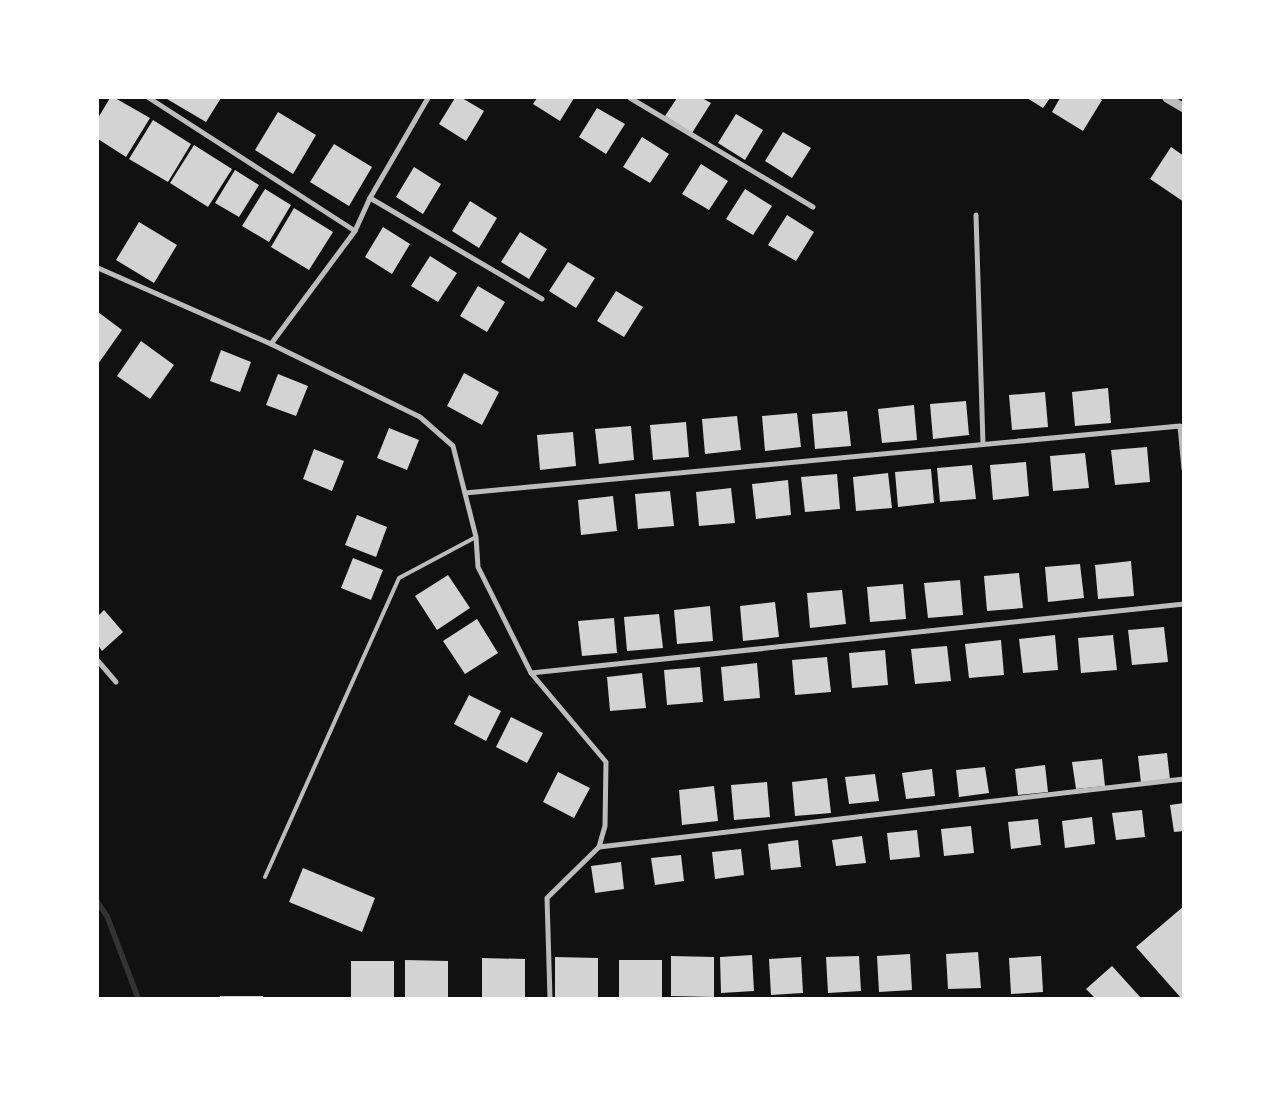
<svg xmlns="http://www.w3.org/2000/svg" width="1281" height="1096" viewBox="0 0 1281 1096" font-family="Barlow,sans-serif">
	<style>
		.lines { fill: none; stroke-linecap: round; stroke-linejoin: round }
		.stream { stroke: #333; stroke-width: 5.5 }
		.building { fill: #d3d3d3 }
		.service { stroke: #bcbcbc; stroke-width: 4 }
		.minor { stroke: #bcbcbc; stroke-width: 5 }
		.tertiary { stroke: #bcbcbc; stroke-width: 9 }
	</style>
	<rect width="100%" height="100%" fill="#111"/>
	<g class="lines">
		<path class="stream" d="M98,903L107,916L138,998"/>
	</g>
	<g class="building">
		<path d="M110,98H115L150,118L126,157L98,139V118Z"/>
		<path d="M168,98H221L206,122L167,99Z"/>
		<path d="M455,98H462L484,111L466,141L439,124Z"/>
		<path d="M537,98H574L560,121L533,104Z"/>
		<path d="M677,98H702L711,103L692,133L665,116Z"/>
		<path d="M1027,98H1050L1043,108Z"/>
		<path d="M1060,98H1099L1102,100L1083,131L1052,112Z"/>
		<path d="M597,108L625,124L606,154L579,137Z"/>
		<path d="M278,112L316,135L293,174L255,150Z"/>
		<path d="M736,114L763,130L745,160L718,143Z"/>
		<path d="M153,120L191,144L168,182L129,159Z"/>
		<path d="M783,132L811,148L792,178L765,161Z"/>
		<path d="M642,137L669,154L650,183L623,167Z"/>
		<path d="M334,144L372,167L349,206L310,182Z"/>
		<path d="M194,145L232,169L208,207L170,183Z"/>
		<path d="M1171,147L1184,156V202L1150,179Z"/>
		<path d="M701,164L728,181L709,210L682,194Z"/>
		<path d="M414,167L441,184L423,214L396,197Z"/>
		<path d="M235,170L259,185L239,217L215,203Z"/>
		<path d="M265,189L291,205L269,242L242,226Z"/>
		<path d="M745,189L772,206L753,235L726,219Z"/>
		<path d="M470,201L497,218L479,248L452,231Z"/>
		<path d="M294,208L333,232L309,270L271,247Z"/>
		<path d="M787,215L814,232L796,261L768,245Z"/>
		<path d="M139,222L177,245L154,283L116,260Z"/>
		<path d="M383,227L410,244L392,274L365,257Z"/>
		<path d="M520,232L547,249L529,279L501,262Z"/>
		<path d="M430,256L457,273L438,302L411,286Z"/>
		<path d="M568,262L595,278L576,308L549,291Z"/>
		<path d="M478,286L505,302L487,332L460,316Z"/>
		<path d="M616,291L643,307L624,337L597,321Z"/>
		<path d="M98,312L122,330L98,364Z"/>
		<path d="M141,341L174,365L150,399L117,376Z"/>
		<path d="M221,350L251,362L240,392L210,381Z"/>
		<path d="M464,373L499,392L482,425L447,406Z"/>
		<path d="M278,374L308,386L296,416L266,405Z"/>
		<path d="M1108,388L1111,423L1075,426L1072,392Z"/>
		<path d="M1045,392L1048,427L1012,430L1009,395Z"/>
		<path d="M966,401L969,435L933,439L930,404Z"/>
		<path d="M914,405L917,440L882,443L878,409Z"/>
		<path d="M847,411L851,446L815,449L812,414Z"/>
		<path d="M797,413L801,447L765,451L762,416Z"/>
		<path d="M737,416L741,450L705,454L702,419Z"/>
		<path d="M686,422L689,457L653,460L650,425Z"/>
		<path d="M631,426L634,460L599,464L595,429Z"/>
		<path d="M389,428L419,440L407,470L377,458Z"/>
		<path d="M573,432L576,466L540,470L537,435Z"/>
		<path d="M1147,447L1150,482L1115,485L1111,450Z"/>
		<path d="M314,449L344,461L332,491L303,479Z"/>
		<path d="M1085,453L1089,488L1053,491L1050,456Z"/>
		<path d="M1026,462L1029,496L993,500L990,465Z"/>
		<path d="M972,465L976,499L940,502L937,468Z"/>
		<path d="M931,469L934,503L898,507L895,472Z"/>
		<path d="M888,473L892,508L856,511L853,477Z"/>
		<path d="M837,474L840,509L805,512L801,477Z"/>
		<path d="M788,480L791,515L756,519L752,484Z"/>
		<path d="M731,488L735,523L699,526L696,492Z"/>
		<path d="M670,491L674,526L638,529L635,494Z"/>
		<path d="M613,496L617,531L581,535L578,500Z"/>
		<path d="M357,515L387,527L376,557L345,545Z"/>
		<path d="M353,558L383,570L371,600L341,588Z"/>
		<path d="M1131,561L1134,596L1098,599L1095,565Z"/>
		<path d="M1080,564L1084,598L1048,602L1045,567Z"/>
		<path d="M1019,573L1023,608L987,611L984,576Z"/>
		<path d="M448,575L470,608L437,630L415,596Z"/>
		<path d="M960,580L963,615L928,618L924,583Z"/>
		<path d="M903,584L906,619L870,622L867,587Z"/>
		<path d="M842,590L846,624L810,628L807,593Z"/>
		<path d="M775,602L779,637L743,641L740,606Z"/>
		<path d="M710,606L713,641L677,644L674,610Z"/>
		<path d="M104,610L123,632L102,651L98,645V616Z"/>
		<path d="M659,614L663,648L627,651L624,617Z"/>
		<path d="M614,618L617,653L582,656L578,621Z"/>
		<path d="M477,619L498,653L465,674L443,641Z"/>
		<path d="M1164,627L1168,662L1132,665L1128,630Z"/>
		<path d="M1055,635L1058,670L1023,673L1019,639Z"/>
		<path d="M1113,635L1117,670L1081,673L1078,638Z"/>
		<path d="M1001,640L1004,675L969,678L965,644Z"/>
		<path d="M947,646L951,681L915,684L911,649Z"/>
		<path d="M885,650L888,685L852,688L849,653Z"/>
		<path d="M827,657L831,692L795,695L792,660Z"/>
		<path d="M757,663L760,698L724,701L721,667Z"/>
		<path d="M700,667L703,702L667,705L664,670Z"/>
		<path d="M642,673L646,708L610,711L607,677Z"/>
		<path d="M469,695L501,711L486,741L454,724Z"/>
		<path d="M511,717L543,733L527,763L496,747Z"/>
		<path d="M1167,753L1170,780L1141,783L1138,756Z"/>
		<path d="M1102,759L1105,786L1076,789L1072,762Z"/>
		<path d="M1045,765L1048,792L1018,795L1015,769Z"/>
		<path d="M985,767L989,793L959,797L956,770Z"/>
		<path d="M932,769L935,796L906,799L902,773Z"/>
		<path d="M558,772L590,788L574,818L543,802Z"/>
		<path d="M875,774L879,801L849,804L845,777Z"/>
		<path d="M827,778L831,813L795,816L792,782Z"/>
		<path d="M767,782L770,817L734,820L731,785Z"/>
		<path d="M714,786L718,821L682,825L679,790Z"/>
		<path d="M1184,803V831L1174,832L1170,805Z"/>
		<path d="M1142,810L1145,837L1116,840L1112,813Z"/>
		<path d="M1092,817L1095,844L1065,848L1062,821Z"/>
		<path d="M1038,819L1041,845L1011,849L1008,822Z"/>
		<path d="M971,826L974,853L944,856L941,829Z"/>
		<path d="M917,830L920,857L890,860L887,833Z"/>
		<path d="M862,836L866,863L836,866L832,840Z"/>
		<path d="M798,840L801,867L771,870L768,844Z"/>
		<path d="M741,849L744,875L715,879L712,852Z"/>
		<path d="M681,855L684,881L655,885L651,858Z"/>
		<path d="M621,862L624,889L595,893L591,866Z"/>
		<path d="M303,868L375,898L362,932L289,902Z"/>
		<path d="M1184,906V995L1181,998L1136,947Z"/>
		<path d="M978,952L981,988L948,989L946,954Z"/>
		<path d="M910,954L912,990L879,992L877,956Z"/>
		<path d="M752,955L754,991L721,993L720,957Z"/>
		<path d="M671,956L714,957V997L671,996Z"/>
		<path d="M859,956L861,991L828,993L826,957Z"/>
		<path d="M1041,956L1043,992L1011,994L1009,958Z"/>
		<path d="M555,957L598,958V998L555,997Z"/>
		<path d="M801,957L803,993L771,995L769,959Z"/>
		<path d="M482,958L525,959V998H482Z"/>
		<path d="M405,960L448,961V998H405Z"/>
		<rect x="619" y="960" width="43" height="38"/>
		<rect x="351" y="961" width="43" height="37"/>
		<path d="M1112,966L1141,998H1095L1086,989Z"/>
		<rect x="220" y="996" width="43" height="2"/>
	</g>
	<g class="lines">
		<path class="service" d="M265,877L399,578L476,537"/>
		<g class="minor">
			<path d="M149,98L355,231"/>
			<path d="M630,98L813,207"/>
			<path d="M370,198L542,299"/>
			<path d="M976,215L983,444"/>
			<path d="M98,268L271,344L420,417L453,446L476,537L478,567L531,673L606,762L605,826L599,847L547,898L550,998"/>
			<path d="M271,344L355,231L370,198L428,98"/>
			<path d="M465,493L1180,426L1184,469"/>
			<path d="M98,661L116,682"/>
			<path d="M531,673L1184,604"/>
			<path d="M599,847L1184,779"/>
		</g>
		<path class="tertiary" d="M1167,98L1184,108"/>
	</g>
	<rect width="1281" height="1096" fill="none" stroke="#ffffff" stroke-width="198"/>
</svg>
